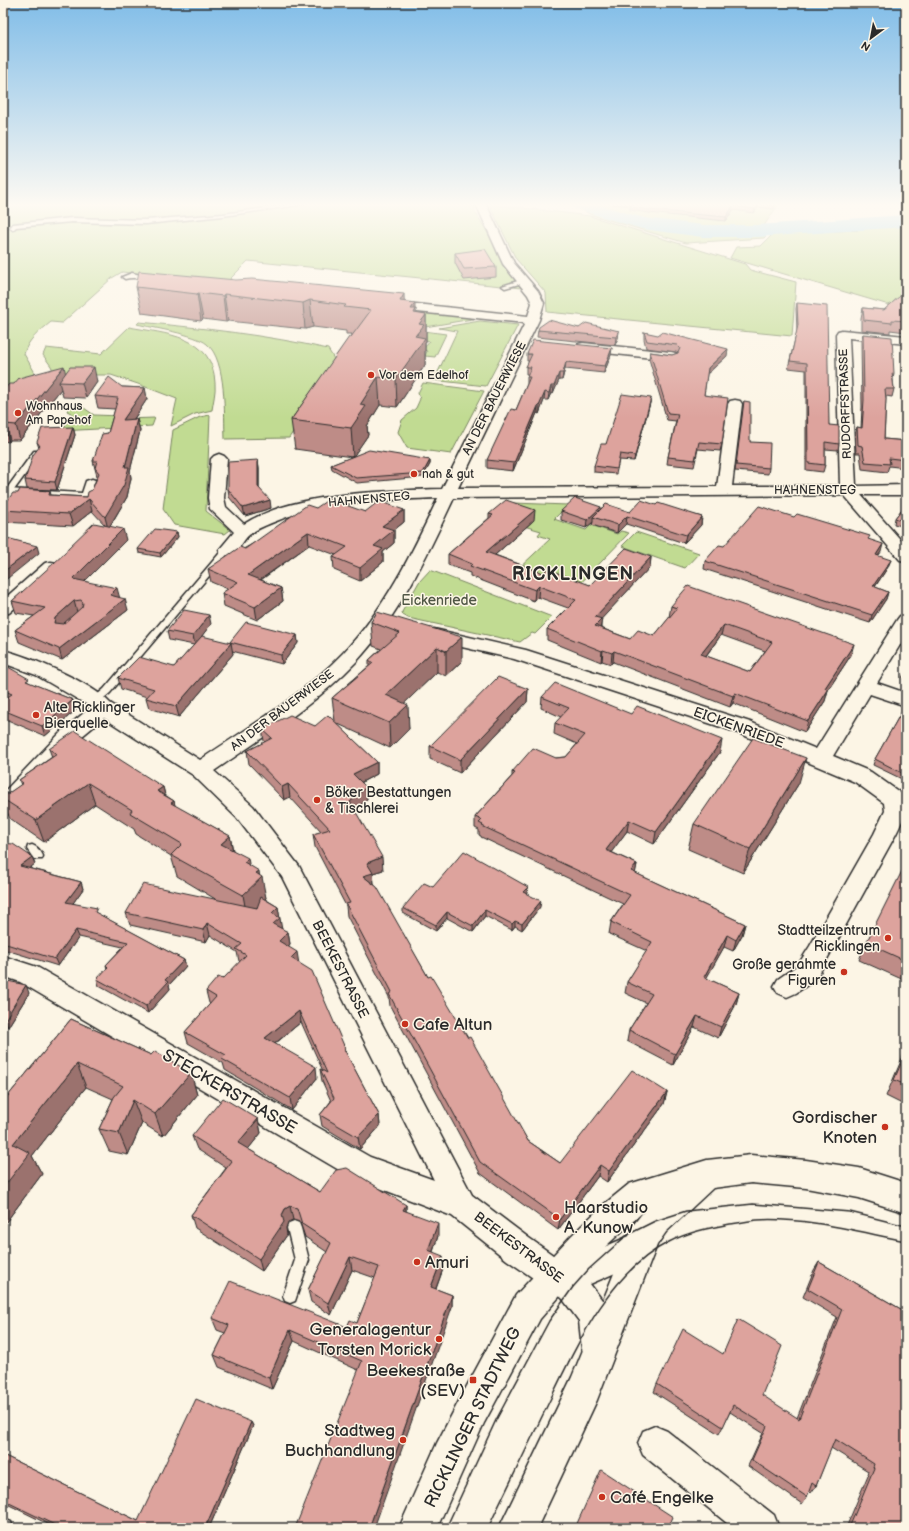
<svg xmlns="http://www.w3.org/2000/svg" width="909" height="1531" viewBox="0 0 909 1531" font-family="'Balsamiq Sans',sans-serif">
	<style>
		.green { fill: #c1db92; stroke: #76835e }
		.lines { fill: none; stroke-linecap: round; stroke-linejoin: round }
		.river { fill: #87cae9; fill-rule: evenodd }
		.service-casing { stroke: #2b2b2b; stroke-width: 3 }
		.minor-casing { stroke: #2b2b2b; stroke-width: 3 }
		.tertiary-casing { stroke: #2b2b2b; stroke-width: 3 }
		.service { fill: #fcf5e5; fill-rule: evenodd }
		.minor { fill: #fcf5e5; fill-rule: evenodd }
		.tertiary { fill: #fcf5e5; fill-rule: evenodd }
		.tram { stroke: #2b2b2b; stroke-width: 1.5 }
		.wall { fill: #be8c87; stroke: #2b2b2b; fill-rule: evenodd }
		.shaded-wall { fill: #9b726e; stroke: #2b2b2b }
		.building { fill: #dda39d; stroke: #2b2b2b; fill-rule: evenodd }
		.poi-dot { fill: #c8321e; stroke: #fcf5e5; stroke-width: 1.5 }
		.labels { text-anchor: middle; stroke-width: 3; stroke-linejoin: round; paint-order: stroke }
		.far-poi-label { font-size: 12px; fill: #2b2b2b; stroke: #fcf5e5; text-anchor: start }
		.far-street-label { font-size: 12px; fill: #2b2b2b; stroke: #fcf5e5 }
		.park-label { font-size: 14px; fill: #505745; stroke: #fcf5e5 }
		.poi-label { font-size: 14px; fill: #2b2b2b; stroke: #fcf5e5; text-anchor: start }
		.street-label { font-size: 14px; fill: #2b2b2b; stroke: #fcf5e5 }
		.near-poi-label { font-size: 17px; fill: #2b2b2b; stroke: #fcf5e5; text-anchor: start }
		.near-street-label { font-size: 17px; fill: #2b2b2b; stroke: #fcf5e5 }
		.district-label { font-size: 18px; font-weight: bold; letter-spacing: 1px; fill: #2b2b2b; stroke: #fcf5e5 }
	</style>
	<rect width="100%" height="100%" fill="#fcf5e5"/>
	<filter id="ink" filterUnits="userSpaceOnUse"><feTurbulence type="fractalNoise" baseFrequency=".025" numOctaves="2"/><feDisplacementMap in="SourceGraphic" scale="8" xChannelSelector="R" yChannelSelector="G"/><feConvolveMatrix kernelMatrix="1 2 1 2 8 2 1 2 1" color-interpolation-filters="sRGB"/></filter>
	<g filter="url(#ink)">
		<g class="green">
			<path d="M3,204H476L474,210L489,235L503,264L522,288L248,261L225,284L122,272L112,278L62,323L51,322C39,332 28,339 24,354L34,371L35,383L3,395Z"/>
			<path d="M489,204L590,216L745,264L750,270L796,282L792,336L547,312L546,293L516,259Z"/>
			<path d="M560,204H576L641,223L704,232L766,231L906,225V310L730,258L736,247L761,246L773,234L858,230L769,233L764,238L686,243L592,215L571,205Z"/>
			<path d="M582,204H779L763,227L754,228H763L764,230H703L642,222Z"/>
			<path d="M359,306L478,318L425,327Z"/>
			<path d="M480,321L518,325L486,386L432,380L438,372L457,331L439,328Z"/>
			<path d="M139,322C203,328 266,335 328,349L337,364L289,438L225,439C224,415 227,361 207,344C195,334 153,328 137,324Z"/>
			<path d="M129,327C166,334 213,335 215,383C216,392 213,402 212,410L195,414L171,426L177,399L138,384L111,375H55L51,366L43,355L46,348L101,354Z"/>
			<path d="M424,331L446,334L435,357L425,356L427,351L423,350L429,341L418,339Z"/>
			<path d="M423,383L484,391L451,454L407,448L398,432L402,420L416,408L420,399L418,393Z"/>
			<path d="M69,407L84,408L94,415L122,416L125,419L155,418L152,426L61,431L73,414L67,411Z"/>
			<path d="M210,415L206,511L230,530L225,534L174,525L163,509L173,430L200,417Z"/>
			<path d="M513,503L568,505L554,519L586,530L591,525L617,534L621,531L629,533L576,588L516,571L550,539L538,535L541,531L524,526Z"/>
			<path d="M636,532L699,553L685,568L622,546Z"/>
			<path d="M430,570L552,617L535,634L532,633L520,642L408,618L403,615L402,612L419,582Z"/>
		</g>
		<g class="lines">
			<path class="river" d="M570,204H597L644,218L703,225H757L906,215V227L757,237H703L642,229L573,208Z"/>
			<g class="service-casing">
				<g id="service">
					<path d="M295,204H305L223,216L146,224L72,222L16,227L13,230L10,228L13,224L72,218L146,220L223,214Z"/>
					<path d="M470,204L483,205L481,206L470,205Z"/>
					<path d="M132,273L154,278C148,281 135,276 125,279L122,277Z"/>
					<path d="M524,279L527,281L526,282L505,288L502,286Z"/>
					<path d="M34,451H37L41,453L6,501H3V494Z"/>
					<path d="M224,548H230L231,550L110,693L99,702H93L91,700L104,689Z"/>
					<path d="M32,845C37,847 41,851 43,856L42,859H34L27,849L28,846Z"/>
					<path d="M294,1221L299,1223L301,1228L309,1260L295,1301L290,1303L285,1301L283,1296L295,1260L287,1228L289,1223Z"/>
					<path d="M3,1519L11,1522L13,1528H3Z"/>
				</g>
			</g>
			<g class="minor-casing">
				<g id="minor">
					<path d="M476,204H486L514,263L538,291L544,303L539,320L458,488L717,487L728,404L730,401L735,400L740,401L742,404L732,486H840L836,334L838,331L842,330L906,336V344L849,338L856,486L906,485V495H861L906,546V561L900,560L844,495L454,498C427,555 400,615 356,662C315,705 263,737 214,771L253,806L299,866L472,1195L529,1238L560,1260L588,1254L641,1231L652,1235L656,1246L652,1257L590,1284L605,1304L610,1315L614,1349L609,1360L598,1365L587,1360L582,1349L579,1321L562,1298L507,1260L452,1216L351,1177L20,982L3,976V956L37,967L370,1157L434,1180L282,877L237,818L193,775L104,718L75,742L11,813L3,815V793L61,732L91,707L36,675L3,663V650C31,657 92,683 110,703L200,760C249,727 302,696 343,653C385,609 412,553 438,498C387,500 325,501 279,520C269,524 257,528 249,535C243,540 239,550 233,554C229,556 225,555 221,554L219,550L234,532L210,509L208,498L211,459L214,456L219,454L224,456L227,459L224,498L226,507L244,524C294,492 384,491 442,489L525,323L388,309L384,308L382,305L384,302L388,301L528,316L532,303L528,295L503,264Z"/>
					<path d="M583,343L671,352L676,353L678,356L676,359L671,360L578,350L577,347L578,344Z"/>
					<path d="M92,479L98,481L100,484L94,501L88,503L3,498V490L6,489L82,493L86,481Z"/>
					<path d="M51,562L57,563L60,567L57,571L9,613L3,614V600L45,563Z"/>
					<path d="M906,615V635L877,683L906,693V706L870,694L833,756L871,772L902,794C909,808 903,820 896,834L816,979L796,993L787,997L778,993L774,986L778,979L798,965L810,946L874,834L885,811L884,803L855,782L736,732L514,659L427,639L425,635L427,631L434,629L526,650L750,722L816,749L897,620L900,616Z"/>
					<path d="M655,1426L667,1431L774,1515L779,1528H733L643,1455L638,1443L643,1431Z"/>
				</g>
			</g>
			<g class="tertiary-casing">
				<path id="tertiary" d="M751,1155L806,1160L859,1168L906,1183V1213L859,1198L806,1188L751,1183L713,1188L666,1232L657,1245L597,1400L537,1528H499L572,1377L634,1224L644,1211L593,1258L540,1319L484,1423L437,1528H399L437,1443L460,1399L516,1295L571,1236L602,1206L629,1184L707,1160Z"/>
			</g>
			<use href="#service" class="service"/>
			<use href="#minor" class="minor"/>
			<use href="#tertiary" class="tertiary"/>
			<g class="tram">
				<path d="M446,1528L496,1420L549,1321L573,1287L589,1269L627,1235L655,1221L686,1211L753,1204L850,1212L906,1226"/>
				<path d="M488,1528C509,1485 530,1441 551,1398C578,1342 611,1271 669,1242C688,1232 709,1228 730,1224C739,1223 748,1221 757,1220C805,1217 859,1232 906,1241"/>
			</g>
		</g>
		<g class="wall">
			<path d="M612,204H776L774,209L758,207L754,213L733,210L726,221L649,213L630,210V207L631,206Z"/>
			<path d="M455,253L496,267V277L464,280L455,263Z"/>
			<path d="M136,287L404,301L415,309L416,313L426,315V341L425,343V365L397,407L380,405L367,426L368,435L353,456L430,460V464L423,477L357,483L332,469L331,465L352,457L295,449L291,420L352,334H346V331L313,327L305,329L228,321L226,322L203,319L201,321L142,313Z"/>
			<path d="M906,291V332L890,330V333L861,330V318L863,308L884,310Z"/>
			<path d="M797,303L829,425L839,444L838,450L825,449V465L823,472L806,470V370L788,368L797,331L796,309Z"/>
			<path d="M579,328L619,331L618,338L615,345L537,337L538,330Z"/>
			<path d="M644,332L727,356L707,374L704,395L722,444L720,451L698,449L694,467L667,464L668,457L676,421L667,420L649,359L650,352L672,355L678,353L676,352L646,348L644,339Z"/>
			<path d="M863,334L894,374L893,379L894,389L892,397L886,396L884,439L906,441V468L889,466L887,472L862,469L860,453H856L855,435L857,427L861,428L862,407L861,341Z"/>
			<path d="M527,354L611,355L604,373L565,369L562,380H559L553,394L551,393L548,400H544L539,414L537,413L513,471L487,468V460L516,410L527,384V377L528,374H526V367L529,361H527Z"/>
			<path d="M65,373L97,382L86,398L63,397L61,389L20,440H10L9,442L3,441V391L14,384Z"/>
			<path d="M122,387L145,388L147,399L134,419H137L140,431L130,471L131,478L127,497L110,526L126,540L85,581L119,597L128,610L62,660L19,642L15,630L34,616L16,613L12,601L105,525L92,511L73,526L4,522L3,520V506L18,493L50,491L51,495L87,497L92,490L97,476L93,461L108,433L115,409L98,408L95,396Z"/>
			<path d="M651,398L650,403L634,461L619,460L616,474L594,472V466L606,444Z"/>
			<path d="M744,401L750,442L769,468L768,474L735,471Z"/>
			<path d="M73,427L75,435L57,490L27,489L25,480L39,448L37,442Z"/>
			<path d="M258,460L259,468V488L271,508L245,516L229,497L228,489Z"/>
			<path d="M906,504V527L894,524L895,518Z"/>
			<path d="M656,505L702,517L701,525L684,543L626,524L617,533L592,525L593,522L586,528L561,520V511L601,510L630,512Z"/>
			<path d="M316,508L365,512L404,510V522L394,530V543L383,552V562L360,581L334,570L333,557L336,555L309,545L261,580L281,588L283,601L257,620L224,606L222,593L228,589L211,582L208,569Z"/>
			<path d="M489,514L534,520L495,555L543,573L590,585L651,557L650,567L601,619V628L630,639L654,636L670,617H669L671,606L851,655L828,690L825,701L805,732L733,703L730,707L613,662L611,664L602,661L601,662L547,640V629L568,608L538,597L534,601L470,576V573L448,565V554L489,518ZM721,635L765,651L750,672L706,656Z"/>
			<path d="M177,532L178,537L161,557L139,553L138,549Z"/>
			<path d="M869,540L881,552L878,556L888,567L875,587L888,592L886,599L870,623L704,569L705,561L724,546Z"/>
			<path d="M377,612L462,661L446,676L437,672L404,703L409,729L390,748L336,723L377,762V774L362,782L367,799L355,811L383,870L373,873L374,884L428,977L528,1141L560,1163L667,1092L664,1104L607,1182L598,1176L558,1230L480,1173L390,1006L389,997L347,916L346,906L315,847L313,834L322,832L290,797L284,800L249,764L247,751L265,742L264,741L262,729L315,726L335,721L332,698L369,666V660L381,649L373,646L371,622Z"/>
			<path d="M211,624L200,638L230,643V642L297,635L298,643L282,664L232,651L233,654L179,717L149,708L146,698L147,697L121,689L118,678L174,667L194,645L169,640L167,631Z"/>
			<path d="M3,664L30,683L73,700L76,710L45,736L3,718V700L5,699L3,698Z"/>
			<path d="M906,670V680L902,678Z"/>
			<path d="M528,689L527,702L460,773L430,759V746Z"/>
			<path d="M542,697L720,752L654,844L627,831L611,852L637,864L635,873L745,924L742,935L733,951L724,947L706,978L739,993L736,1004L718,1038L694,1027L673,1065L627,1041L629,1030L646,1003L625,993L627,982L647,951L609,934L611,922L623,904L481,837V836L479,835V830L475,828V817L512,776V772L556,758L566,757L577,744L554,734L555,723L561,717L541,708Z"/>
			<path d="M906,704V781L873,765L875,759Z"/>
			<path d="M49,749L163,787L165,795L174,801L175,806L230,836L233,850L259,875L266,898L265,899L278,907L281,929L288,932L290,944L288,947L299,963L345,1048L346,1053L379,1115L380,1126L360,1149L322,1126L320,1115L331,1101L322,1081L320,1069L323,1071L301,1022L275,1044L317,1078L292,1110L225,1070L223,1063L188,1043L185,1032L210,1004L209,1003L206,991L223,979L240,962L239,961L237,952L210,935L206,942L130,925L126,913L217,900L177,876L171,856L136,834L134,829L95,804L44,842L10,819L3,801V797L21,785L19,780L52,757Z"/>
			<path d="M799,783L743,873L688,849L694,824Z"/>
			<path d="M3,843L35,864L29,868L81,882L83,889L73,903L98,914L184,960L186,966L169,985L170,989L148,1013L99,986L97,979L107,969L106,965L123,947L79,937L58,966L3,949Z"/>
			<path d="M906,872V981L859,960L866,943Z"/>
			<path d="M433,887L527,893L526,894L540,907L522,930L515,926L512,930L485,916L473,932L447,918L436,931L403,913V908Z"/>
			<path d="M3,980L29,993L8,1027L3,1026Z"/>
			<path d="M71,1019L191,1073L197,1095L163,1136L142,1123L128,1155L109,1151L99,1129L113,1099L86,1087L32,1156L42,1174L3,1226V1102Z"/>
			<path d="M906,1049V1106L886,1096Z"/>
			<path d="M258,1119L261,1133L248,1149L320,1192L406,1205V1211L438,1236L433,1252L443,1269L436,1289L452,1295V1307L358,1370L294,1341L272,1389L219,1367L214,1355L225,1333L217,1330L212,1318L347,1327L357,1323L375,1278L352,1270L331,1315L311,1302L308,1290L327,1252L305,1237L300,1222L293,1220L288,1222L286,1228L287,1235L262,1271L195,1228L191,1215L226,1168L197,1149L192,1136Z"/>
			<path d="M819,1262L906,1312V1528H846L868,1475L867,1474L868,1471L831,1448L816,1486L811,1493L809,1491L807,1497L802,1504L748,1466L763,1433L730,1412L719,1434L654,1392L657,1384L797,1418L837,1317L803,1297L814,1270Z"/>
			<path d="M251,1422L253,1426L209,1528H56L3,1502V1455L138,1521Z"/>
		</g>
		<g class="shaded-wall">
			<path d="M759,204L758,207L754,213L755,209Z"/>
			<path d="M733,206V210L726,221V217Z"/>
			<path d="M198,293L203,319L201,321L197,294Z"/>
			<path d="M224,294L228,321L226,322L223,296Z"/>
			<path d="M404,294L405,321L400,301Z"/>
			<path d="M310,300L313,327L305,329L303,303Z"/>
			<path d="M415,303V311L416,309L417,335L419,324L426,315V341L425,343V365L397,407L396,379L411,309Z"/>
			<path d="M619,331L618,338L615,345L616,337Z"/>
			<path d="M612,348L611,355L604,373L605,366Z"/>
			<path d="M728,349L727,356L707,374L708,368Z"/>
			<path d="M566,362L565,369L562,380L563,373Z"/>
			<path d="M64,366L67,380L59,382L61,389L20,440L16,425Z"/>
			<path d="M94,367L97,382L86,398L82,383Z"/>
			<path d="M559,373V380L553,394L554,386Z"/>
			<path d="M378,377L380,405L367,426L368,435L353,457L351,428L360,405Z"/>
			<path d="M551,386V393L548,400L549,393Z"/>
			<path d="M145,388L147,399L126,431L123,420Z"/>
			<path d="M545,392L544,400L539,414V406Z"/>
			<path d="M651,398L650,403L634,461L635,456Z"/>
			<path d="M538,406L537,413L513,471L514,463Z"/>
			<path d="M137,419L140,431L130,471L131,478L127,497L108,529L105,517L125,467Z"/>
			<path d="M6,424L10,440L9,442L4,426Z"/>
			<path d="M73,427L75,435L57,490L55,482Z"/>
			<path d="M258,460L259,468V495L258,487Z"/>
			<path d="M430,460V464L423,477V473Z"/>
			<path d="M89,499L92,511L73,526L69,514Z"/>
			<path d="M270,500L271,508L245,516L243,508Z"/>
			<path d="M601,507L600,515L593,517V522L586,528L587,520Z"/>
			<path d="M404,510V522L394,530V543L383,552V562L360,581V568L374,546L382,526Z"/>
			<path d="M535,510L534,520L486,563V552Z"/>
			<path d="M627,516L626,524L617,533L618,525Z"/>
			<path d="M702,517L701,525L684,543L686,535Z"/>
			<path d="M123,529L126,540L76,590L73,579Z"/>
			<path d="M177,532L178,537L161,557L160,553Z"/>
			<path d="M308,532L309,545L250,587L248,575Z"/>
			<path d="M883,544L881,552L873,563L876,555Z"/>
			<path d="M37,546L39,553L3,582V572Z"/>
			<path d="M651,557L650,567L594,627L595,617Z"/>
			<path d="M891,560L888,567L870,594L873,586Z"/>
			<path d="M539,586L538,597L534,601L535,590Z"/>
			<path d="M117,588L120,599L110,595Z"/>
			<path d="M281,588L283,601L257,620L255,607Z"/>
			<path d="M888,592L886,599L870,623L872,615Z"/>
			<path d="M125,599L128,610L62,660L59,649Z"/>
			<path d="M74,601L77,612L58,629L54,623L55,618Z"/>
			<path d="M209,615L211,624L195,645L193,636Z"/>
			<path d="M602,619L600,630L595,626Z"/>
			<path d="M724,625L721,635L699,665L701,654Z"/>
			<path d="M297,635L298,643L282,664L281,655Z"/>
			<path d="M462,637V661L446,676V651Z"/>
			<path d="M231,643L233,654L179,717L176,706Z"/>
			<path d="M854,644L851,655L822,699L825,688Z"/>
			<path d="M437,647V672L388,719L386,695Z"/>
			<path d="M603,650L602,661L601,662L602,651Z"/>
			<path d="M614,651L613,662L611,664L612,653Z"/>
			<path d="M528,689L527,702L460,773V760Z"/>
			<path d="M828,690L825,701L805,732L808,721Z"/>
			<path d="M735,693L733,703L730,707L733,696Z"/>
			<path d="M73,700L76,710L45,736L42,726Z"/>
			<path d="M408,705L409,729L390,748L389,723Z"/>
			<path d="M722,740L720,752L654,844L656,832Z"/>
			<path d="M806,758L799,783L743,873L750,849Z"/>
			<path d="M377,762V774L354,786L353,774Z"/>
			<path d="M88,783L95,804L44,842L36,820Z"/>
			<path d="M288,784L290,797L284,800L282,787Z"/>
			<path d="M163,787L168,808L157,791Z"/>
			<path d="M366,787L367,799L351,814L350,802Z"/>
			<path d="M174,801L179,822L171,803Z"/>
			<path d="M629,820L627,831L605,861L606,850Z"/>
			<path d="M230,836L234,857L221,844Z"/>
			<path d="M32,857L35,864L23,873L20,866Z"/>
			<path d="M382,857L383,870L373,873L374,885L363,876L367,863Z"/>
			<path d="M248,858L252,880L244,862Z"/>
			<path d="M637,864L635,875L631,871Z"/>
			<path d="M259,871L260,879L262,877L266,898L247,917L243,895L256,873Z"/>
			<path d="M81,882L83,889L69,909L66,902Z"/>
			<path d="M528,887L527,893L523,898V892Z"/>
			<path d="M541,901L540,907L522,930V924Z"/>
			<path d="M278,907L282,930L275,936L272,913Z"/>
			<path d="M485,910V916L473,932V926Z"/>
			<path d="M447,912V918L436,931V925Z"/>
			<path d="M515,921V926L512,930V924Z"/>
			<path d="M207,923L210,935L206,942L203,930Z"/>
			<path d="M745,924L742,935L733,951L736,940Z"/>
			<path d="M76,930L79,937L58,966L55,959Z"/>
			<path d="M288,932L290,944L281,954L279,941Z"/>
			<path d="M727,935L724,947L701,988L704,977Z"/>
			<path d="M297,952L299,964L291,958Z"/>
			<path d="M184,960L186,966L169,985L170,989L148,1013L146,1006L165,980Z"/>
			<path d="M26,985L29,993L8,1027L5,1020Z"/>
			<path d="M739,993L736,1004L718,1038L721,1027Z"/>
			<path d="M299,1011L301,1022L267,1050L265,1038Z"/>
			<path d="M697,1016L694,1027L673,1065L675,1054Z"/>
			<path d="M77,1064L86,1087L32,1156L42,1174L3,1226V1188L13,1144Z"/>
			<path d="M316,1067L317,1078L292,1110L290,1098Z"/>
			<path d="M191,1073L197,1095L163,1136L155,1114Z"/>
			<path d="M667,1092L664,1104L607,1182L609,1171Z"/>
			<path d="M133,1100L142,1123L128,1155L119,1133Z"/>
			<path d="M379,1115L380,1126L360,1149L358,1137Z"/>
			<path d="M258,1119L261,1133L242,1157L238,1143Z"/>
			<path d="M600,1165L598,1176L558,1230L560,1219Z"/>
			<path d="M406,1205V1219L403,1210Z"/>
			<path d="M290,1206L293,1220L288,1222L286,1228L287,1235L262,1271L259,1259L282,1215L285,1209Z"/>
			<path d="M438,1223V1236L429,1263L428,1250Z"/>
			<path d="M443,1256V1269L432,1299L431,1287Z"/>
			<path d="M350,1257L352,1270L331,1315L328,1303Z"/>
			<path d="M452,1295V1307L374,1528H369Z"/>
			<path d="M290,1330L294,1341L272,1389L269,1378Z"/>
			<path d="M251,1422L253,1426L209,1528H205Z"/>
		</g>
		<g class="building">
			<path d="M633,204H759L755,209L733,206L726,217L649,210L630,207Z"/>
			<path d="M759,204H775L774,206Z"/>
			<path d="M485,249L496,267L464,269L455,253Z"/>
			<path d="M139,271L236,280L252,279L404,294L400,301L415,303L411,309H416L414,313L426,315L419,324L424,325L415,336L425,338L396,379L378,377L360,405L366,406L351,428L291,420L349,337H351L371,310L344,307L346,305L310,300L303,303L224,294L223,296L198,293L197,294L136,287Z"/>
			<path d="M906,291V321L892,320V323L864,320L863,308L884,310Z"/>
			<path d="M797,303L827,306L829,425L839,426V444L825,442V465L808,463L807,363L790,361L798,325Z"/>
			<path d="M549,320L579,328L586,323L619,331L616,337L538,330L539,327Z"/>
			<path d="M644,332L658,335L662,332L728,349L708,368L704,395L728,398L722,444L699,442L695,460L668,457L678,414L668,413L650,352L672,355L678,353L680,348L677,345L647,341Z"/>
			<path d="M863,334L892,337L894,374L892,373L894,389H885L886,399L884,439L906,441V460L889,458L890,464L865,462L862,446L858,445L857,427L862,428L864,400Z"/>
			<path d="M533,340L612,348L605,366L566,362L563,373H559L554,386H551L549,393L545,392L539,406H538L514,463L487,460L509,413L511,409L516,410L530,377H527L531,367H526L532,354H527Z"/>
			<path d="M64,366L16,425L6,424L4,426H3V391L9,384H14L19,378Z"/>
			<path d="M70,367H94L82,383L59,382Z"/>
			<path d="M109,377L122,387L145,388L123,420L137,419L125,467H129L124,485L105,517L89,499L69,514L3,510V506L13,493H18L20,489L50,491L49,495L87,497L88,492L92,490L99,473L95,468L97,461H93L102,434L108,433L118,398L95,396Z"/>
			<path d="M622,394L651,398L635,456L620,454L617,469L594,466L601,444H606Z"/>
			<path d="M744,401L750,402V442L770,443L769,468L736,465Z"/>
			<path d="M73,427L55,482L25,480L33,455L40,446L37,442L42,428Z"/>
			<path d="M369,450L430,460L423,473L356,478L331,465Z"/>
			<path d="M258,460V487L270,500L243,508L228,489V462Z"/>
			<path d="M575,498L601,507L587,520L561,511Z"/>
			<path d="M329,499L365,512L379,501L404,510L382,526L394,530L374,546L383,549L360,568L333,557L347,547L308,532L248,575L281,588L255,607L222,593L238,582L208,569L240,547L245,549L307,505L316,508Z"/>
			<path d="M506,500L535,510L486,552L543,573L547,569L590,585L626,548L651,557L595,617L602,619L595,626L630,639L638,630L654,636L677,608L671,606L688,586L854,644L825,688L828,690L808,721L735,693L733,696L614,651L612,653L603,650L602,651L547,629L576,600L539,586L535,590L470,566L472,564L448,554L493,515L489,514ZM724,625L772,642L750,672L701,654Z"/>
			<path d="M641,500L656,505L658,503L702,517L686,535L627,516L618,525L593,517L606,504L630,512Z"/>
			<path d="M906,504V522L895,518Z"/>
			<path d="M759,506L794,517L797,514L870,536L868,539L883,544L876,555L891,560L873,586L888,592L872,615L705,561L719,545L724,546Z"/>
			<path d="M94,523L123,529L73,579L117,588L110,595L125,599L59,649L15,630L45,608L12,601L65,553L68,548ZM81,600L83,603L82,607L63,624L54,623L55,618L74,601Z"/>
			<path d="M155,529L177,532L160,553L138,549Z"/>
			<path d="M3,537L37,546L3,572Z"/>
			<path d="M184,610L209,615L193,636L167,631Z"/>
			<path d="M377,612L462,637L446,651L437,647L386,695L408,705L389,723L332,698L373,663L369,660L400,633L371,622Z"/>
			<path d="M246,622L297,635L281,655L230,642Z"/>
			<path d="M202,636L231,643L176,706L146,698L154,689L118,678L139,657L174,667Z"/>
			<path d="M3,664L29,679L26,681L73,700L42,726L3,710V700L12,694L3,690Z"/>
			<path d="M498,677L528,689L460,760L430,746Z"/>
			<path d="M555,683L631,714L637,706L722,740L656,832L629,820L606,850L637,864L631,871L745,924L736,940L727,935L704,977L739,993L721,1027L697,1016L675,1054L629,1030L652,994L627,982L652,942L611,922L630,895L482,826L483,825L479,823L482,820L475,817L515,773L512,772L533,748L556,758L566,757L585,735L555,723L569,708L542,697Z"/>
			<path d="M906,704V775L875,759Z"/>
			<path d="M290,715L315,726L328,715L377,762L353,774L366,787L350,802L382,857L367,863L373,873L363,876L377,887L428,977L431,976L468,1038L470,1037L528,1141L560,1163L632,1070L667,1092L609,1171L600,1165L560,1219L480,1162L389,994L392,992L346,904L350,903L313,834L330,829L288,784L282,787L247,751L272,738L262,729Z"/>
			<path d="M75,731L163,787L157,791L174,801L171,803L230,836L221,844L248,858L244,862L259,871L256,873L262,877L243,895L171,855L182,844L130,813L132,810L88,783L36,820L3,799V797L23,783L19,780L57,754L49,749Z"/>
			<path d="M753,738L806,758L750,849L694,824Z"/>
			<path d="M3,843L13,844L32,857L20,866L81,882L66,902L97,908L95,912L184,960L165,980L168,982L146,1006L97,979L108,967L106,965L128,942L76,930L55,959L3,943Z"/>
			<path d="M464,851L528,887L523,892L541,901L522,924L515,921L512,924L485,910L473,926L447,912L436,925L403,908L424,883L433,887Z"/>
			<path d="M902,871L906,872V961L866,943Z"/>
			<path d="M143,884L257,908L261,897L278,907L272,913L280,918L273,924L288,932L279,941L297,952L291,958L312,971L345,1048L344,1049L379,1115L358,1137L320,1115L334,1098L320,1069L327,1073L299,1011L265,1038L316,1067L290,1098L222,1059L226,1055L185,1032L216,997L206,991L218,977L223,979L246,955L236,949L242,944L207,923L203,930L126,913Z"/>
			<path d="M3,980L26,985L5,1020L3,1019Z"/>
			<path d="M71,1019L151,1055L155,1051L191,1073L155,1114L133,1100L119,1133L99,1129L114,1097L123,1086L77,1064L13,1144L30,1153L3,1188V1102Z"/>
			<path d="M906,1052V1085L894,1080Z"/>
			<path d="M223,1098L258,1119L238,1143L320,1192L336,1170L347,1168L406,1205L403,1210L438,1223L428,1250L443,1256L431,1287L452,1295L369,1528H295L362,1361L290,1330L269,1378L214,1355L229,1325L212,1318L230,1281L347,1327L350,1320L357,1323L379,1267L350,1257L328,1303L308,1290L331,1243L302,1224L297,1208L290,1206L285,1209L282,1215L284,1222L259,1259L191,1215L232,1161L192,1136Z"/>
			<path d="M819,1262L906,1312V1528H849L874,1468L873,1467L874,1464L835,1439L816,1486L812,1483L807,1497L752,1460L767,1426L733,1405L723,1427L657,1384L683,1329L723,1354L738,1319L782,1346L762,1395L799,1419L842,1309L808,1289Z"/>
			<path d="M196,1399L251,1422L205,1528H61L3,1500V1455L138,1521Z"/>
			<path d="M601,1470L673,1517L668,1528H575Z"/>
		</g>
	</g>
	<linearGradient id="sky" x2="0" y2="1"><stop stop-color="#81bde8"/><stop offset="0.49" stop-color="#fefaf3"/><stop offset="1" stop-color="#fefaf3" stop-opacity="0"/></linearGradient>
	<rect width="909" height="418" fill="url(#sky)"/>
	<g class="poi-dot">
		<circle cx="371" cy="375" r="4"/>
		<circle cx="18" cy="413" r="4"/>
		<circle cx="414" cy="474" r="4"/>
		<circle cx="36" cy="715" r="4"/>
		<circle cx="317" cy="800" r="4"/>
		<circle cx="888" cy="938" r="4"/>
		<circle cx="844" cy="972" r="4"/>
		<circle cx="405" cy="1024" r="4"/>
		<circle cx="885" cy="1127" r="4"/>
		<circle cx="556" cy="1217" r="4"/>
		<circle cx="417" cy="1262" r="4"/>
		<circle cx="439" cy="1339" r="4"/>
		<rect x="469" y="1376" width="8" height="8" rx="2"/>
		<circle cx="403" cy="1440" r="4"/>
		<circle cx="602" cy="1497" r="4"/>
	</g>
	<g class="labels">
		<g class="far-poi-label">
			<text x="379" y="379">Vor dem Edelhof</text>
			<text x="26" y="410">Wohnhaus<tspan x="26" dy="14">Am Papehof</tspan></text>
			<text x="422" y="478">nah &amp; gut</text>
		</g>
		<g class="far-street-label">
			<text transform="translate(494 398) rotate(-63)" y="4">AN DER BAUERWIESE</text>
			<text transform="translate(845 404) rotate(-92)" y="4">RUDORFFSTRASSE</text>
			<text x="815" y="494">HAHNENSTEG</text>
			<text transform="translate(369 499) rotate(-5)" y="4">HAHNENSTEG</text>
			<text transform="translate(282 710) rotate(-37)" y="4">AN DER BAUERWIESE</text>
		</g>
		<g class="park-label">
			<text x="439" y="605">Eickenriede</text>
		</g>
		<g class="poi-label">
			<text x="44" y="712">Alte Ricklinger<tspan x="44" dy="16">Bierquelle</tspan></text>
			<text x="325" y="797">Böker Bestattungen<tspan x="325" dy="16">&amp; Tischlerei</tspan></text>
			<text x="880" y="935" text-anchor="end">Stadtteilzentrum<tspan x="880" dy="16">Ricklingen</tspan></text>
			<text x="836" y="969" text-anchor="end">Große gerahmte<tspan x="836" dy="16">Figuren</tspan></text>
		</g>
		<g class="street-label">
			<text transform="translate(739 727) rotate(20)" y="5">EICKENRIEDE</text>
			<text transform="translate(341 969) rotate(63)" y="5">BEEKESTRASSE</text>
			<text transform="translate(519 1247) rotate(37)" y="5">BEEKESTRASSE</text>
		</g>
		<g class="near-poi-label">
			<text x="413" y="1030">Cafe Altun</text>
			<text x="877" y="1123" text-anchor="end">Gordischer<tspan x="877" dy="20">Knoten</tspan></text>
			<text x="564" y="1213">Haarstudio<tspan x="564" dy="20">A. Kunow</tspan></text>
			<text x="425" y="1268">Amuri</text>
			<text x="431" y="1335" text-anchor="end">Generalagentur<tspan x="431" dy="20">Torsten Morick</tspan></text>
			<text x="465" y="1376" text-anchor="end">Beekestraße<tspan x="465" dy="20">(SEV)</tspan></text>
			<text x="395" y="1436" text-anchor="end">Stadtweg<tspan x="395" dy="20">Buchhandlung</tspan></text>
			<text x="610" y="1503">Café Engelke</text>
		</g>
		<g class="near-street-label">
			<text transform="translate(230 1091) rotate(30)" y="6">STECKERSTRASSE</text>
			<text transform="translate(472 1417) rotate(-64)" y="6">RICKLINGER STADTWEG</text>
		</g>
		<g class="district-label">
			<text x="573" y="580">RICKLINGEN</text>
		</g>
	</g>
	<rect width="909" height="1531" fill="none" stroke="#fcf5e5" stroke-width="16"/>
	<rect x="8" y="8" width="893" height="1515" fill="none" stroke="#2b2b2b" stroke-width="1.5" filter="url(#ink)"/>
	<g transform="translate(871 38) rotate(212)" stroke="#fcf5e5" stroke-width="3" paint-order="stroke">
	<path d="M0-3L7 15L0 10L-7 15Z" fill="#2b2b2b"/>
	<text y="-6" font-size="11" font-weight="bold" text-anchor="middle" fill="#2b2b2b">N</text>
	</g>
</svg>
